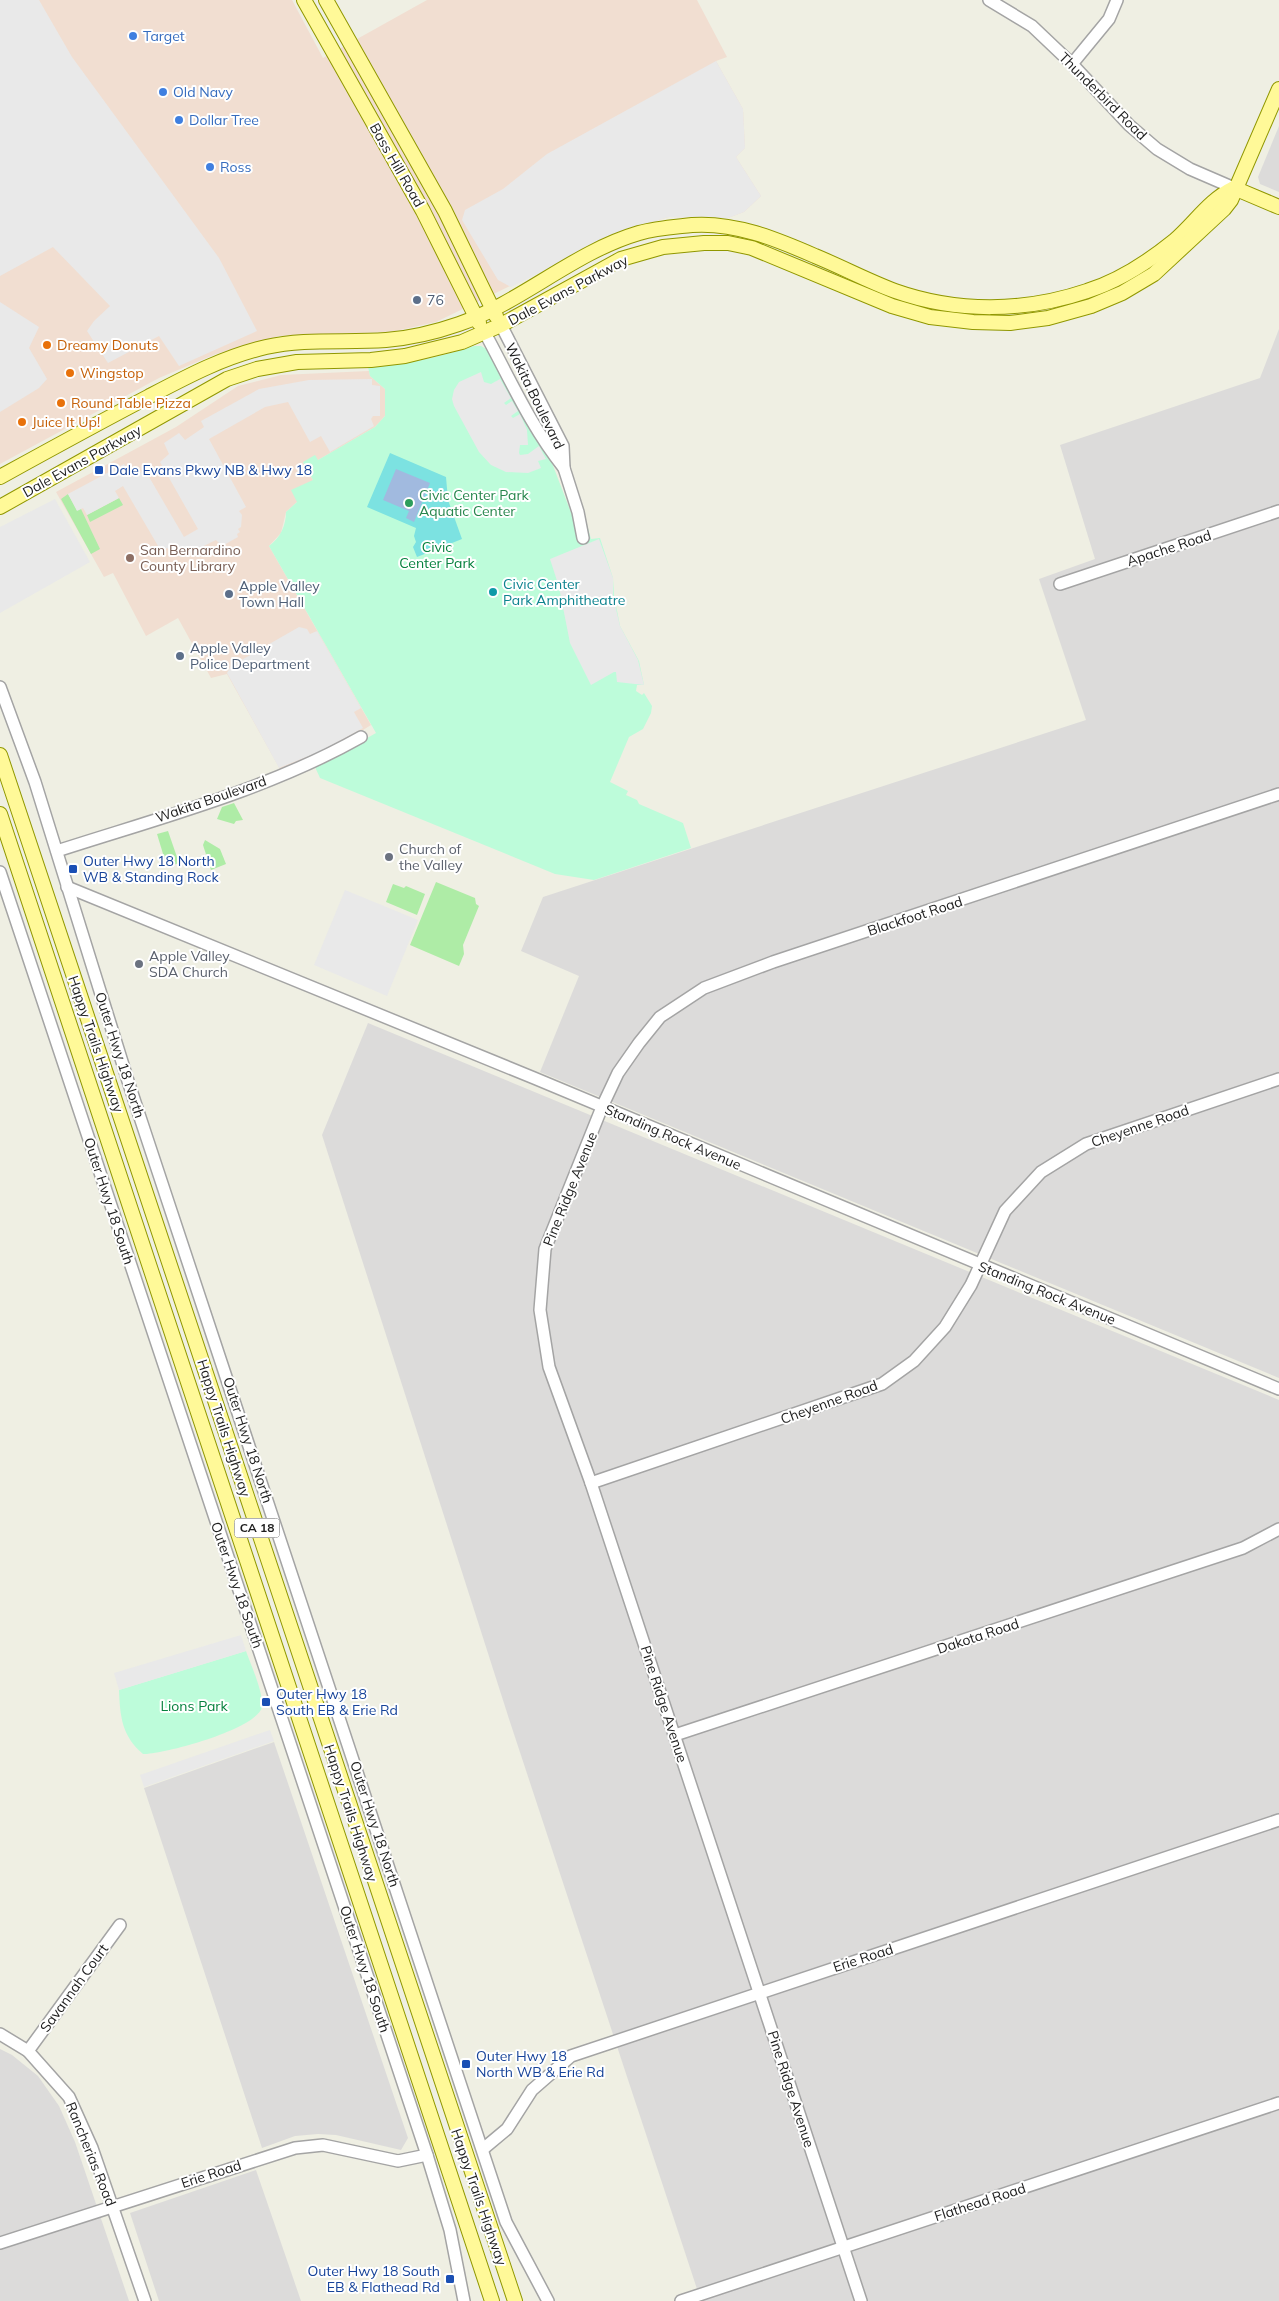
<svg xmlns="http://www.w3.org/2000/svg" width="1279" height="2301" viewBox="0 0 1279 2301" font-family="Mulish,sans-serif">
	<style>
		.residential { fill: #dcdbda }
		.commercial { fill: #f1ded1 }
		.grass { fill: #aeeca6 }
		.park { fill: #bdfcda }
		.pitch { fill: #7ce2e1 }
		.parking { fill: #e9e9e9 }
		.water { fill: #a1badf }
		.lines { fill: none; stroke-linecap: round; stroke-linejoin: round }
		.minor-casing { stroke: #a4a4a4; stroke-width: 14 }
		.major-casing { stroke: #909700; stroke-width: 16 }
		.minor { stroke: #fff; stroke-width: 11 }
		.major { stroke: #fff998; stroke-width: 14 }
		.shop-dot { fill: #3f7fe0; stroke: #fff; stroke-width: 2 }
		.service-dot { fill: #5c6f8a; stroke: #fff; stroke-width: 2 }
		.food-dot { fill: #e8710a; stroke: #fff; stroke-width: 2 }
		.transit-dot { fill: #1a4fb4; stroke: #fff; stroke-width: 2 }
		.leisure-dot { fill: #2e9e5b; stroke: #fff; stroke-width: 2 }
		.education-dot { fill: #8d6e63; stroke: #fff; stroke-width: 2 }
		.culture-dot { fill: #0f9aa8; stroke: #fff; stroke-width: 2 }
		.worship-dot { fill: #6b7280; stroke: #fff; stroke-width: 2 }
		.labels { text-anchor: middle; stroke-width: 4; stroke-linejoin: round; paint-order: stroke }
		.shield { fill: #fff; stroke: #616161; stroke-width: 1 }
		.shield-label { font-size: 12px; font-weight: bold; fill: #1d1d1d }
		.shop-label { font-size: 14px; fill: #366cbe; stroke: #fff; text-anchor: start }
		.street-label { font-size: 14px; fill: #1d1d1d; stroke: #fff }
		.service-label { font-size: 14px; fill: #4e5e75; stroke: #fff; text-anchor: start }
		.food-label { font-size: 14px; fill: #c56008; stroke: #fff; text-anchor: start }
		.transit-label { font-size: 14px; fill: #164399; stroke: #fff; text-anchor: start }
		.leisure-label { font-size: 14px; fill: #27864d; stroke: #fff; text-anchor: start }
		.park-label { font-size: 14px; fill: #06813e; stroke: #fff }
		.education-label { font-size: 14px; fill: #785e54; stroke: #fff; text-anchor: start }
		.culture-label { font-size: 14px; fill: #0d838f; stroke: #fff; text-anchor: start }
		.worship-label { font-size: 14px; fill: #5b616d; stroke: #fff; text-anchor: start }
	</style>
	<rect width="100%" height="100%" fill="#efefe3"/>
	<g class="residential">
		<path d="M1279,126V192L1260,184L1258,177Z"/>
		<path d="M1279,329V1378L540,1072L579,976L521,951L543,897L1086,720L1039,579L1095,559L1060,445L1260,378Z"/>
		<path d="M368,1023L1279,1400V2301H701L511,1725L322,1135Z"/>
		<path d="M274,1742L408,2138L401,2150L336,2135L318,2134L295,2136L262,2148L144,1788Z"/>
		<path d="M0,2049L12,2055L38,2076L59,2106L75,2142L129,2301H0Z"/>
		<path d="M256,2170L301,2301H159L130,2213Z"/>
	</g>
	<g class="commercial">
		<path d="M0,0H292L323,58L427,0H697L727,57L716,61L743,109L745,148L736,157L761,196L744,212L728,218L669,217L627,229L436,322L391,332L279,336L216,354L159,378L0,464Z"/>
		<path d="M369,371L370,376L385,389V416L375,427L318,460L303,462L313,480L298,501L286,512L281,533L269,546L371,725L347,740L281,771L227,674L211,678L178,618L146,636L113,573L104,577L56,492L176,427L238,386L281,375Z"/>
	</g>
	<g class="grass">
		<path d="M68,494L77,510L81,509L100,549L91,554L61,499Z"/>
		<path d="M119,498L123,505L90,522L87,515Z"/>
		<path d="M234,803L243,820L236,821L234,824L217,819L222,807Z"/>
		<path d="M168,831L179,863L167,867L157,834Z"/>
		<path d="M205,840L220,849L226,864L211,870L203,845Z"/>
		<path d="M436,882L475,898L476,904L479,906L463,945L464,954L459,966L410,945Z"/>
		<path d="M393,884L404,888L406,886L425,894L417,915L386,902Z"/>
	</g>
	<g class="park">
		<path d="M474,346H481L488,350L552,463L575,523L586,521L591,539L600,538L613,578L614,595L620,626L639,661L644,685H637L636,691L642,695L644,693L652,706L651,713L643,729L629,737L610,782L628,791L626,795L637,800L639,804L683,823L691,848L594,880L555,874L320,778L315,767L376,733L269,546C280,538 286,526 286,512L297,502L291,490L313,480L303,462L315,455L318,460L375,427L385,416V389L370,376L368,367C405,365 439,357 474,346Z"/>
		<path d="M246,1651C251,1665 264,1694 262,1707C257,1729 165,1754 143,1754C122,1736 120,1717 119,1690Z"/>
	</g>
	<path class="pitch" d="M390,453L446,477L448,500L462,539L417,557L413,547L416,542L414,536L416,528L367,507Z"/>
	<g class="parking">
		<path d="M0,0H39L72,57L219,258L257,331L179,366L159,336L108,363L87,331L94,321L110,306L53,247L0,276Z"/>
		<path d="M716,61L743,109L745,148L736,157L761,196L744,212L728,218L669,217L627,229L511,287L498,280L462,220L465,210L503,189L547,154Z"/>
		<path d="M0,302L39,327L29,348L47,379L39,388L0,412Z"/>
		<path d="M481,372L484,382L491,384L500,379L511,398L504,403L506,405L512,401L518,411L511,416L513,418L520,414L527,430L528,445H520L519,453L520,455L528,454L539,446L546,459L538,461L541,468L528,473L506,472L491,465L479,452L454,406L452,399L454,390L459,382Z"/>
		<path d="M372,379V385L380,386V416H373L371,419L374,426L330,452L321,436L310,442L288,402L265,407L209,439L246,507L239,511L242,515L241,527L238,529L240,532L237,534L238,537L222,546L216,540L181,557L174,554L167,548L161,551L123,486L115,491L119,498L87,515L83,508L77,511L68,494L124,464L132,477L145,470L184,537L198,529L160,462L169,454L164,443L179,433L185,440L204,427L201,421L259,389L309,380Z"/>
		<path d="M55,499L90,562L0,613V527Z"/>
		<path d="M599,539L613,578V596L620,626L638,660L644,685L617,682L616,672H614L591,685L570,643L559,587L550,559Z"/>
		<path d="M299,627L307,629L310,634L317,631L361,708L354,712L363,728L321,751L279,768L227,673L231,666Z"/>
		<path d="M345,890L418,920L387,996L314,965Z"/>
		<path d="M241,1635L246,1651L119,1690L114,1673Z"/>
		<path d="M270,1730L274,1741L144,1787L140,1775Z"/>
	</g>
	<path class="water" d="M396,469L430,483L414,522L406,518L409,511L383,500Z"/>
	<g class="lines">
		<g class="minor-casing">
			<g id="minor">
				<path d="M989,0L1032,26L1072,64L1129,125L1157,149L1190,169L1234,188"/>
				<path d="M1072,64L1109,19L1117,0"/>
				<path d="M501,325L563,446L564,468L578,512L583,538"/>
				<path d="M485,333C510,379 531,427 564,468"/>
				<path d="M1060,584L1279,511"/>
				<path d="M0,687L35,782L128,1081L506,2222L548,2301"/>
				<path d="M57,851C159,818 267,790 361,737"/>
				<path d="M0,872L427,2155L450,2230L464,2301"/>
				<path d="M67,887L534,1078L1279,1389"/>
				<path d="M591,1483L882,1384L914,1361L945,1327L971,1285L1005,1211L1041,1172L1086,1144L1279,1079"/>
				<path d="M675,1735L1243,1548L1279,1529"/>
				<path d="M0,2034L28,2051L69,2097L92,2148L145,2301"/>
				<path d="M28,2051L120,1925"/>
				<path d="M483,2149L507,2129L532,2090L571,2056L1279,1820"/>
				<path d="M0,2243L295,2148L323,2145L398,2161L427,2155"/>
				<path d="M681,2301L1279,2103"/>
				<path d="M861,2301L591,1483L549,1367L540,1310L545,1249L602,1107L618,1073L639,1043L660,1017L704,988L773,962L1279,794"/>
			</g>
		</g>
		<g class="major-casing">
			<g id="major">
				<path d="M304,0L423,211L479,323"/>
				<path d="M326,0L445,211L496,316"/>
				<path d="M1234,188L1279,207"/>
				<path d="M0,477C49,450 98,423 148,397C186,377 223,357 266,347C305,338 346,343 386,340C411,338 436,332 459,324C522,302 574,252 639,233C656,228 674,227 692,225C735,222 776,239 815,256C842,267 868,281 895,291C957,313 1025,312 1087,291C1119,281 1148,262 1174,241C1195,223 1209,200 1234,188"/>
				<path d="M0,507L227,379L257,369L297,362L371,360L405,356L462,342L501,325L621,259L663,247L704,243H728L752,248L892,306L930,317L973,322L1010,323L1048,318L1091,306L1122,293L1154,274L1224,209L1231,200L1279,89"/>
				<path d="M0,755L515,2301"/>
				<path d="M0,814L492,2301"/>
			</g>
		</g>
		<use href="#minor" class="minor"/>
		<use href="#major" class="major"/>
	</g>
	<g class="shop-dot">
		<circle cx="133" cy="36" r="5"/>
		<circle cx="163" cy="92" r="5"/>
		<circle cx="179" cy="120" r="5"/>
		<circle cx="210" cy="167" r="5"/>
	</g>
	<g class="service-dot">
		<circle cx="417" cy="300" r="5"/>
		<circle cx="229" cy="594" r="5"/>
		<circle cx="180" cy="656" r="5"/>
	</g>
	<g class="food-dot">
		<circle cx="47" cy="345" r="5"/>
		<circle cx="70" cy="373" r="5"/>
		<circle cx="61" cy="403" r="5"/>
		<circle cx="22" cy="422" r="5"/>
	</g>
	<g class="transit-dot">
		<rect x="94" y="465" width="10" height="10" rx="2.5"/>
		<rect x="68" y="864" width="10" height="10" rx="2.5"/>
		<rect x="261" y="1697" width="10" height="10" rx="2.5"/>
		<rect x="461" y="2059" width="10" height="10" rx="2.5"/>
		<rect x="445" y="2274" width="10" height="10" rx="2.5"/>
	</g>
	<circle class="leisure-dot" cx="409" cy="503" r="5"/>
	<circle class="education-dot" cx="130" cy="558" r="5"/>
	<circle class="culture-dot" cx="493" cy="592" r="5"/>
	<g class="worship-dot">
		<circle cx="389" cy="857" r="5"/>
		<circle cx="139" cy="964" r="5"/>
	</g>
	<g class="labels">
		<rect class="shield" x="234.5" y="1518.5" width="45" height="19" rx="4"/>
		<g class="shield-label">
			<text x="257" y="1532">CA 18</text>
		</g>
		<g class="shop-label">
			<text x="143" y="41">Target</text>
			<text x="173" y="97">Old Navy</text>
			<text x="189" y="125">Dollar Tree</text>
			<text x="220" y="172">Ross</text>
		</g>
		<g class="street-label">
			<text transform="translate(1103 96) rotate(45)" y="5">Thunderbird Road</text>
			<text transform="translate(397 165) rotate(60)" y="5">Bass Hill Road</text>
			<text transform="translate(568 290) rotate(-28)" y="5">Dale Evans Parkway</text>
			<text transform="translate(535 396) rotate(64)" y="5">Wakita Boulevard</text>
			<text transform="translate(82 461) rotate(-29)" y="5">Dale Evans Parkway</text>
			<text transform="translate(1169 548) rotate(-18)" y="5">Apache Road</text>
			<text transform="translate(211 799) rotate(-19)" y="5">Wakita Boulevard</text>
			<text transform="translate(915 916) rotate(-18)" y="5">Blackfoot Road</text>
			<text transform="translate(96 1044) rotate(71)" y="5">Happy Trails Highway</text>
			<text transform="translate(120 1055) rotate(72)" y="5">Outer Hwy 18 North</text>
			<text transform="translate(1140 1126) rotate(-19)" y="5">Cheyenne Road</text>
			<text transform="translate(673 1137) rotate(23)" y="5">Standing Rock Avenue</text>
			<text transform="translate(570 1189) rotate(-68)" y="5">Pine Ridge Avenue</text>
			<text transform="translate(109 1201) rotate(72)" y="5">Outer Hwy 18 South</text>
			<text transform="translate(1047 1293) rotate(22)" y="5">Standing Rock Avenue</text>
			<text transform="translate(829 1402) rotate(-20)" y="5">Cheyenne Road</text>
			<text transform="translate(224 1428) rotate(72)" y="5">Happy Trails Highway</text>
			<text transform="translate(248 1440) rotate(72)" y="5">Outer Hwy 18 North</text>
			<text transform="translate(237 1585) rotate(71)" y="5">Outer Hwy 18 South</text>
			<text transform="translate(978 1636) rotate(-18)" y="5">Dakota Road</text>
			<text transform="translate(664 1704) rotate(72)" y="5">Pine Ridge Avenue</text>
			<text transform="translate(351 1813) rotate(72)" y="5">Happy Trails Highway</text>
			<text transform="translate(375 1824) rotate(72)" y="5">Outer Hwy 18 North</text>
			<text transform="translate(863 1958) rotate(-18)" y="5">Erie Road</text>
			<text transform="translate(365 1969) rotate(72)" y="5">Outer Hwy 18 South</text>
			<text transform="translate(74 1988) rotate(-54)" y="5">Savannah Court</text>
			<text transform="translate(791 2089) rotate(72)" y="5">Pine Ridge Avenue</text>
			<text transform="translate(91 2154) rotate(68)" y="5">Rancherias Road</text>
			<text transform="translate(211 2174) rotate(-18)" y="5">Erie Road</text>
			<text transform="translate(479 2197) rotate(71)" y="5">Happy Trails Highway</text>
			<text transform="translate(980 2202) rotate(-18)" y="5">Flathead Road</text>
		</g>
		<g class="service-label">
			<text x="427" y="305">76</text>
			<text x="239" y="591">Apple Valley<tspan x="239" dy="16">Town Hall</tspan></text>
			<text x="190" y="653">Apple Valley<tspan x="190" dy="16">Police Department</tspan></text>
		</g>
		<g class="food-label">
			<text x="57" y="350">Dreamy Donuts</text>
			<text x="80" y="378">Wingstop</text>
			<text x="71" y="408">Round Table Pizza</text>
			<text x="32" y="427">Juice It Up!</text>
		</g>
		<g class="transit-label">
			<text x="109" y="475">Dale Evans Pkwy NB &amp; Hwy 18</text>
			<text x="83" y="866">Outer Hwy 18 North<tspan x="83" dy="16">WB &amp; Standing Rock</tspan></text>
			<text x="276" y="1699">Outer Hwy 18<tspan x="276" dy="16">South EB &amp; Erie Rd</tspan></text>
			<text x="476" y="2061">Outer Hwy 18<tspan x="476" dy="16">North WB &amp; Erie Rd</tspan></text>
			<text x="440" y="2276" text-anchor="end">Outer Hwy 18 South<tspan x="440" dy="16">EB &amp; Flathead Rd</tspan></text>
		</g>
		<g class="leisure-label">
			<text x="419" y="500">Civic Center Park<tspan x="419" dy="16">Aquatic Center</tspan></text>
		</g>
		<g class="park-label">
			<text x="437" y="552">Civic<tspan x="437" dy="16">Center Park</tspan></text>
			<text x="194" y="1711">Lions Park</text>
		</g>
		<g class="education-label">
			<text x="140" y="555">San Bernardino<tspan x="140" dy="16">County Library</tspan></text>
		</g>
		<g class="culture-label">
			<text x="503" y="589">Civic Center<tspan x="503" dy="16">Park Amphitheatre</tspan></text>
		</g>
		<g class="worship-label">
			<text x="399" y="854">Church of<tspan x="399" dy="16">the Valley</tspan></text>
			<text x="149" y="961">Apple Valley<tspan x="149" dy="16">SDA Church</tspan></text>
		</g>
	</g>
</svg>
